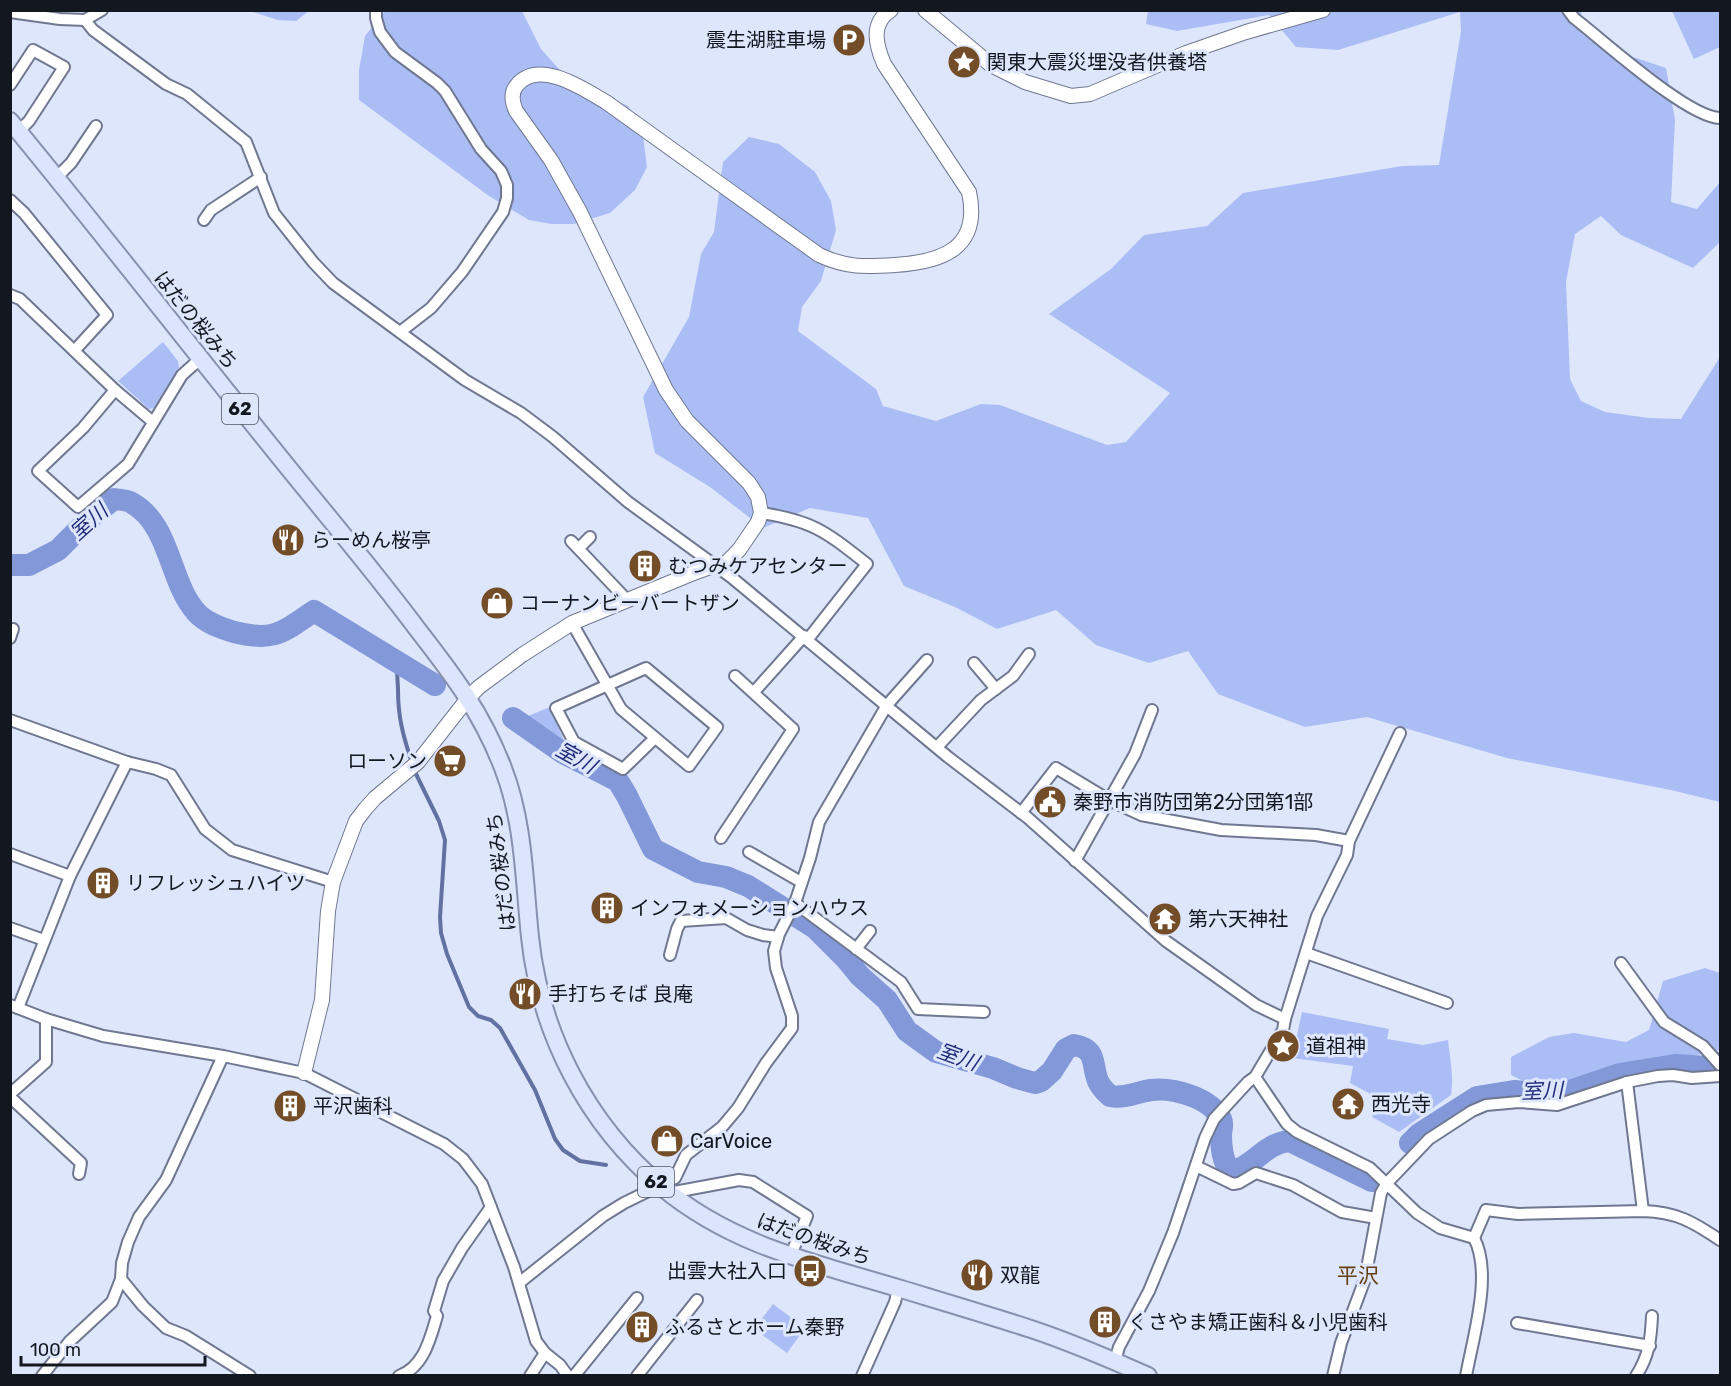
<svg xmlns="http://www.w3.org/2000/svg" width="1731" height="1386" viewBox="0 0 1731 1386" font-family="Rubik,'Noto Sans JP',sans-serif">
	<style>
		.green { fill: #abbdf5 }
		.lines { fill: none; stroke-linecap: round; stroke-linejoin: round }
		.stream { stroke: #6171a2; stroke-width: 4 }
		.river { stroke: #8398d9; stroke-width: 22 }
		.minor-casing { stroke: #707891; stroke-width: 14 }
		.tertiary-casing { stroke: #707891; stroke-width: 16 }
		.primary-casing { stroke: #8791ae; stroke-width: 20 }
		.minor { stroke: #fff; stroke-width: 10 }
		.tertiary { stroke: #fff; stroke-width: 14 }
		.primary { stroke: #dde5fd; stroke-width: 16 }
		.labels { text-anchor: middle; stroke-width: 6; stroke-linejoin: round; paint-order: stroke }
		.shield { fill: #dee6fc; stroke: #505562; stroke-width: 1.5 }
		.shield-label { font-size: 18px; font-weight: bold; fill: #131720 }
		.poi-label { font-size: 20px; fill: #131720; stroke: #dee6fc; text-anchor: start }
		.street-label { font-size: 20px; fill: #131720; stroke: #dee6fc }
		.water-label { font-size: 21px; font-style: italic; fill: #212d7a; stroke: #dee6fc }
		.neighbourhood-label { font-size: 21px; fill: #673f13; stroke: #dee6fc }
	</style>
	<rect width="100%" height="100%" fill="#dee6fc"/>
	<g class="green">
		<path d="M250,11L309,10V11L296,21L278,20Z"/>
		<path d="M385,11H522L541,49L568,79L628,106L642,128L647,167L635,190L610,213L574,224H552L529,220L489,196L359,100V70L365,36Z"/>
		<path d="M1148,11H1581L1583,35L1630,56L1666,68L1675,120L1671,202L1697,209L1720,182V242L1693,268L1621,235L1601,216L1575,234L1566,282L1570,379L1581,401L1605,412L1649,418L1681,419L1720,357V802L1671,790L1507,758L1367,717L1305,727L1218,694L1188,651L1149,663L1096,645L1056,610L997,629L955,607L904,586L868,518L810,508L763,528L710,487L655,453L643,397L689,317L701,254L714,232L723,162L749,137L779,144L815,172L831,201L836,230L821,281L802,307L798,331L876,389L883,406L936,421L981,404L1000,405L1107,445L1126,442L1170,393L1049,314L1111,269L1144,235L1207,226L1243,193L1402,166L1439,165L1461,31L1460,12L1338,50L1296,47L1269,15L1177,31L1146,24Z"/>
		<path d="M1672,11H1720V47L1694,59Z"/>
		<path d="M163,342L178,361L179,367L154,408L149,409L118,381Z"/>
		<path d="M550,707L564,741L527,719L528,716Z"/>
		<path d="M1705,968L1720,973V1050L1559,1085L1527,1083L1511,1075V1057L1549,1037L1574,1033L1626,1042L1649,1030L1663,981Z"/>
		<path d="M1302,1012L1389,1029L1387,1039L1423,1045L1448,1040C1450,1060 1454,1075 1451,1095L1399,1132L1372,1117L1378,1098L1350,1083L1353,1066L1292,1058Z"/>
		<path d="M773,1304L805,1328L787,1353L754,1329Z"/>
	</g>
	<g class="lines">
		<g class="stream">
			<path d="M398,662C396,673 398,680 398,690C398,717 403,735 411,760"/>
			<path d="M415,772L439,821L445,840L440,917L441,933L447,954L469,1007L478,1016L491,1020L500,1028L535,1090L555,1139L563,1150L580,1161L606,1165"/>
		</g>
		<g class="river">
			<path d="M10,565H29L58,550L89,519L114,499C120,500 128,500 132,503C171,525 169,583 197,613C206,623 221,628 234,632C273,642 282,633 314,611L435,685"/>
			<path d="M513,718L563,753L618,781L627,796L653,849L698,872L726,877L748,886L815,928L847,960L860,976L887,1000L907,1031L936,1052L993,1068L1017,1078L1035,1083L1041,1081L1052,1071L1066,1049L1074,1045C1098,1049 1091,1064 1098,1081C1101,1088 1106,1092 1110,1096C1125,1099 1137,1092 1151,1090C1173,1087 1211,1098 1221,1119C1223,1123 1222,1128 1221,1133C1221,1146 1222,1162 1231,1172C1254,1167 1264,1143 1290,1141L1372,1181"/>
			<path d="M1410,1143L1419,1134L1477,1097L1514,1091L1558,1095L1620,1074L1675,1065L1708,1067L1720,1063"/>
		</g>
		<g class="minor-casing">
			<g id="minor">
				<path d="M376,10V18L380,32L395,52L437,83L445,91L481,149L501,171L507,185V198L503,212L462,272L431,308L400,332"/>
				<path d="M1568,10L1574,18C1604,41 1687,117 1720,118"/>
				<path d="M10,12L60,19L85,20L102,10"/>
				<path d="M85,20L93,30L166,84L187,94L246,142L274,213L313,262L333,283L465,380L521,413L553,437L628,502L731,577L948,757L1028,818L1166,941L1256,1005L1285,1019L1283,1030L1255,1077L1248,1082L1214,1119L1205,1138L1173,1233L1149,1291L1119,1347L1115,1361"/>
				<path d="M10,85L33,50L64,67L29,121L19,131"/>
				<path d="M56,178L71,163L96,126"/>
				<path d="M10,200L24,213L107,315L75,350"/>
				<path d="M204,220L211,210L261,177"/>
				<path d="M10,295L20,299L115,390L153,422"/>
				<path d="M115,390L83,428L38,471L78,507L128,464L182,375L200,359"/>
				<path d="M761,513C814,521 826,532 867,564L808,639"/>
				<path d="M571,541L628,601"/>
				<path d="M579,548L590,537"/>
				<path d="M572,623L621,709L689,766L717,727L646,668L556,708L574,742L623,769L655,738"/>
				<path d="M10,638L13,629"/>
				<path d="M974,663L996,689"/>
				<path d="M754,692L804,636"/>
				<path d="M10,720L127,762L156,769L171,775L205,829L232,850L333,882"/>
				<path d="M937,747L981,700L1013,676L1029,654"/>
				<path d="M1021,813L1056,768L1109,800L1141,815L1221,830L1316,835L1349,841"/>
				<path d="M721,838L793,729L735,676"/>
				<path d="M749,852L801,882"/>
				<path d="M10,854L70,876"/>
				<path d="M1075,861L1135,754L1152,710"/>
				<path d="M795,903L901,982L918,1009L984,1012"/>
				<path d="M10,928L44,940"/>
				<path d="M856,949L870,931"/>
				<path d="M1306,953L1447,1003"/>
				<path d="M670,955L677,929L681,921L726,918L747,930L763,935L778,937"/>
				<path d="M1621,963L1664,1022L1703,1046L1720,1065"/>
				<path d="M10,1005L46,1019L103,1036L223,1056L304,1073L444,1144L463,1159L482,1184L514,1267L536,1341L545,1353L560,1365L568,1376"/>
				<path d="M18,1008L70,876L127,762"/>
				<path d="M1285,1019L1317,916L1347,855L1349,841L1400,733"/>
				<path d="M1255,1077L1287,1124L1297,1132L1370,1168L1417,1213L1440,1228L1474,1238C1493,1274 1473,1337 1466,1376"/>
				<path d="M1627,1082L1643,1211"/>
				<path d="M10,1094L46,1062V1019"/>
				<path d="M10,1097L81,1163L79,1174"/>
				<path d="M1196,1166L1233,1184L1239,1183L1256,1173L1293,1185L1342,1212L1376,1218"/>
				<path d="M669,1193L739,1180L753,1182L807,1216L790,1257"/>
				<path d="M1474,1238L1486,1210L1518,1214L1643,1211C1677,1212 1693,1222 1720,1240"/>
				<path d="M121,1279L143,1306L166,1328L186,1336L250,1376"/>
				<path d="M519,1283L603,1216L624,1203L675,1178L686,1155L722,1127L738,1108L766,1063L792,1028V1016L776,968L774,951L779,934L795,903L810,858L819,822L887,705L927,660"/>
				<path d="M1517,1323L1650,1346"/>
				<path d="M42,1376L69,1342L112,1302L121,1279L122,1263L128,1242L139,1217L166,1180L223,1056"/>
				<path d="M399,1376C424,1367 430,1339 437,1316L434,1311L443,1281L462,1248L491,1207"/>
				<path d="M530,1376L545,1353"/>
				<path d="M574,1376L637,1298"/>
				<path d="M637,1376L697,1300"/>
				<path d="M862,1376L895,1302L898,1289"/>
				<path d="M1333,1376L1341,1343L1365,1279L1381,1193L1387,1183L1429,1139L1472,1111L1486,1105L1519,1102L1557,1105L1627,1082L1658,1076L1673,1075L1692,1078L1720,1076"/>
				<path d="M1636,1376C1649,1356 1651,1339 1652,1316"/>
			</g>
		</g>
		<g class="tertiary-casing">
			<g id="tertiary">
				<path d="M925,10L991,65L1025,82L1071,96L1090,94L1186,53L1246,32L1323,10"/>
				<path d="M304,1073L322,1000L328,911L333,882L356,821L366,808L375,798L418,762L469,697L479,687L522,655L572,623L691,574L713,566L725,564L739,550L758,522L761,513L758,497L749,483L687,421L666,390L580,212L551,160L516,111C512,102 510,93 517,85C539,58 585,90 606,102L819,255C847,268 865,267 895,265C943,262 981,248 969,192L884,64C876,45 870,23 891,10"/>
			</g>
		</g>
		<g class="primary-casing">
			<path id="primary" d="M10,121C108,240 202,362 299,481C339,530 380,579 418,630C453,675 482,713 503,768C524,822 524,879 530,937C540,1033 587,1124 662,1187C733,1246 815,1263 901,1289C944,1302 988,1315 1031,1329C1070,1342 1110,1359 1148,1376"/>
		</g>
		<use href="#minor" class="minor"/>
		<use href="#tertiary" class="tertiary"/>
		<use href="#primary" class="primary"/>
	</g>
	<defs>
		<g id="parking-disc" transform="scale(1.725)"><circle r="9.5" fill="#724d28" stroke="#dee6fc"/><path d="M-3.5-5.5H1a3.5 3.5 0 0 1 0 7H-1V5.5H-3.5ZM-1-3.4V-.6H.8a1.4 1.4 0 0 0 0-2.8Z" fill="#fff"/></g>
		<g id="sight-disc" transform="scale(1.725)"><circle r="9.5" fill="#724d28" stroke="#dee6fc"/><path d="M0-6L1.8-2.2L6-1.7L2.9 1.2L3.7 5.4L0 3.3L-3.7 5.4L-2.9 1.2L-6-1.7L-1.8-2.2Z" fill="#fff"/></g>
		<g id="restaurant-disc" transform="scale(1.725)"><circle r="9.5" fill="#724d28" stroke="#dee6fc"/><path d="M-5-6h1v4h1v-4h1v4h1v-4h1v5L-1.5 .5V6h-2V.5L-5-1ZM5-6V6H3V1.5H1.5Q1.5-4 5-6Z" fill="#fff"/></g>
		<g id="building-disc" transform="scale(1.725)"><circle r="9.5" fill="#724d28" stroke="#dee6fc"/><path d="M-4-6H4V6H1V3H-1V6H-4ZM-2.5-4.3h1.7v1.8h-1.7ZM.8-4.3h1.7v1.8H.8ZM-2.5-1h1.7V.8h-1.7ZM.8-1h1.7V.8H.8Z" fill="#fff"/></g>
		<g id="shop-disc" transform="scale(1.725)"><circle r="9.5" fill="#724d28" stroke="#dee6fc"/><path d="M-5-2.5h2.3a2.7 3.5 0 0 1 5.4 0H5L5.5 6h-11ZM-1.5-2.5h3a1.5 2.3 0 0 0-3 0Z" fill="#fff"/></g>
		<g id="supermarket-disc" transform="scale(1.725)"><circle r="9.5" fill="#724d28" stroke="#dee6fc"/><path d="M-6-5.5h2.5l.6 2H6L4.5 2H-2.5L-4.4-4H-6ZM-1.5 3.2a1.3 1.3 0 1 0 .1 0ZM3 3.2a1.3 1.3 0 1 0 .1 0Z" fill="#fff"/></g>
		<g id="civic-disc" transform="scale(1.725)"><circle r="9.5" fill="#724d28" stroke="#dee6fc"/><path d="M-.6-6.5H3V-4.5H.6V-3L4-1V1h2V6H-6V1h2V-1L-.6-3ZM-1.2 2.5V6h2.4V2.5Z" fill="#fff"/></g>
		<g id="temple-disc" transform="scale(1.725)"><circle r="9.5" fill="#724d28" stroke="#dee6fc"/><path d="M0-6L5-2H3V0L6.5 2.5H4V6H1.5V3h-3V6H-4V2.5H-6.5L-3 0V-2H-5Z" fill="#fff"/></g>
		<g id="bus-disc" transform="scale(1.725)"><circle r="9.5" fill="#724d28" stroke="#dee6fc"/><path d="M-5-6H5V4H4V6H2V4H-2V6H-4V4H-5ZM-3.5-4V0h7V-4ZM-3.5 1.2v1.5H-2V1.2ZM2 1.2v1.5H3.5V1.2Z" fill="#fff"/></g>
	</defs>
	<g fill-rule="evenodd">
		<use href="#parking-disc" x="849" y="40"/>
		<use href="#sight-disc" x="964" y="62"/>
		<use href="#restaurant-disc" x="288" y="540"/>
		<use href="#building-disc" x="645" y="566"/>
		<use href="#shop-disc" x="497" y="603"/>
		<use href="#supermarket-disc" x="450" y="761"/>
		<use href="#civic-disc" x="1050" y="802"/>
		<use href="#building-disc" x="103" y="883"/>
		<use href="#building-disc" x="607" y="908"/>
		<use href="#temple-disc" x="1165" y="919"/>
		<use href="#restaurant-disc" x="525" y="994"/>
		<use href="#sight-disc" x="1283" y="1046"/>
		<use href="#temple-disc" x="1348" y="1104"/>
		<use href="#building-disc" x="290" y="1106"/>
		<use href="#shop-disc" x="667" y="1141"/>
		<use href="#bus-disc" x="810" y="1271"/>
		<use href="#restaurant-disc" x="977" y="1275"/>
		<use href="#building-disc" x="1105" y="1322"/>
		<use href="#building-disc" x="642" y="1327"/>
	</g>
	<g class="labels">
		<g class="shield">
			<rect x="222" y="394" width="36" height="30" rx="4.5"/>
			<rect x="638" y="1167" width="36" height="30" rx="4.5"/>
		</g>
		<g class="shield-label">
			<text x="240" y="415">62</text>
			<text x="656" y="1188">62</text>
		</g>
		<g class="poi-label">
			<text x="826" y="47" text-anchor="end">震生湖駐車場</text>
			<text x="987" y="69">関東大震災埋没者供養塔</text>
			<text x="311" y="547">らーめん桜亭</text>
			<text x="668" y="573">むつみケアセンター</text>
			<text x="520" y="610">コーナンビーバートザン</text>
			<text x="427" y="768" text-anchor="end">ローソン</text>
			<text x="1073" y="809">秦野市消防団第2分団第1部</text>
			<text x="126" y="890">リフレッシュハイツ</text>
			<text x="630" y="915">インフォメーションハウス</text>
			<text x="1188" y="926">第六天神社</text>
			<text x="548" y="1001">手打ちそば 良庵</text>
			<text x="1306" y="1053">道祖神</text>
			<text x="1371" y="1111">西光寺</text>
			<text x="313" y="1113">平沢歯科</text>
			<text x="690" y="1148">CarVoice</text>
			<text x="787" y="1278" text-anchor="end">出雲大社入口</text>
			<text x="1000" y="1282">双龍</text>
			<text x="1128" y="1329">くさやま矯正歯科＆小児歯科</text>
			<text x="665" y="1334">ふるさとホーム秦野</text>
		</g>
		<g class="street-label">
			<text transform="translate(196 320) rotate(51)" y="7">はだの桜みち</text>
			<text transform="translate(501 872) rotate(-97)" y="7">はだの桜みち</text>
			<text transform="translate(814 1239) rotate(19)" y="7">はだの桜みち</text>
		</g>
		<g class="water-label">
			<text transform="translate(89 522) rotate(-42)" y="7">室川</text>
			<text transform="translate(576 758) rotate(29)" y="7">室川</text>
			<text transform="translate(958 1057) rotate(20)" y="7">室川</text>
			<text transform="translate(1542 1091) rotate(-2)" y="7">室川</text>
		</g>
		<g class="neighbourhood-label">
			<text x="1358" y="1283">平沢</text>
		</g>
	</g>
	<rect width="1731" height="1386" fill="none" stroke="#131720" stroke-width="24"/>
	<path d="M21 1356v9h184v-9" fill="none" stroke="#131720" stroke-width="3"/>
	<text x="30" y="1356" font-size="18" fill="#131720" stroke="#dee6fc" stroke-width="4.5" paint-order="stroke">100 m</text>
</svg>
